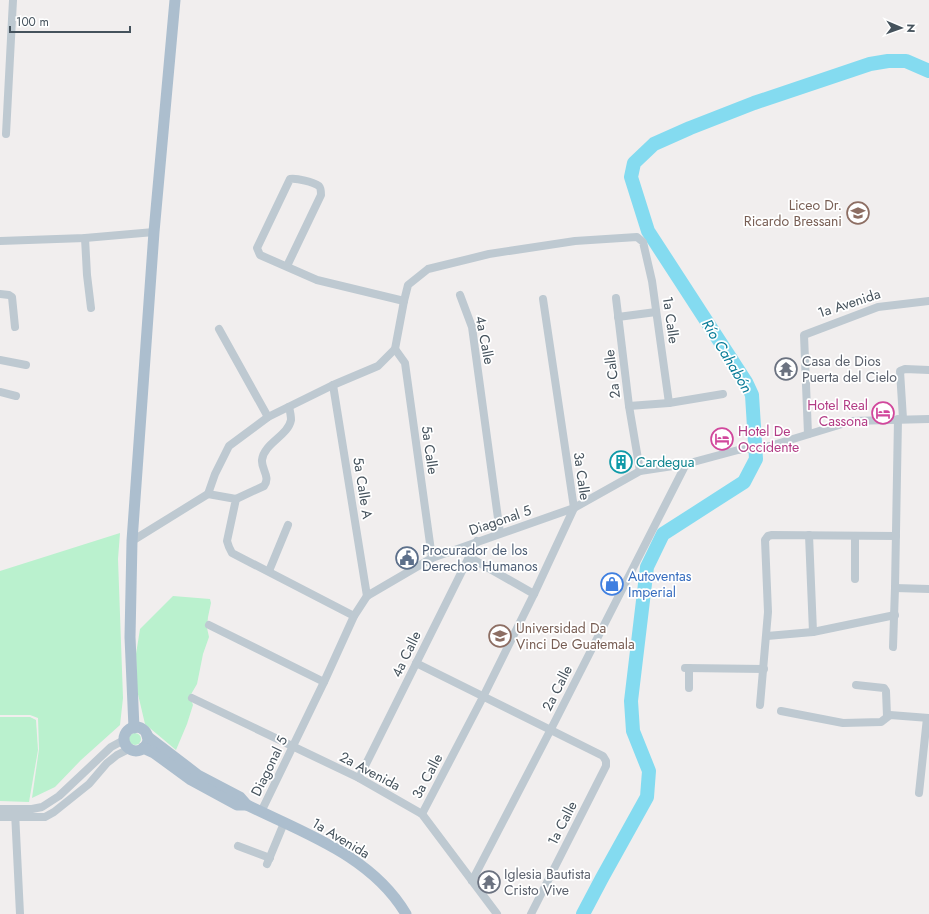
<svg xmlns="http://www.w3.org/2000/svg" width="929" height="914" viewBox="0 0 929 914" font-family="Jost,sans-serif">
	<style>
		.green { fill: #baf1ce }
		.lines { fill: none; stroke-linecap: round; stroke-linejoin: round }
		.river { stroke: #84dbf0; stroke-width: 14 }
		.minor { stroke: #bec9d1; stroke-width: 8 }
		.major { stroke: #acbece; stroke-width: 11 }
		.labels { text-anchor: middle; stroke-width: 3.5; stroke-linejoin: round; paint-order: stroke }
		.education-label { font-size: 14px; fill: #785e54; stroke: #fff; text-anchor: end }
		.street-label { font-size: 14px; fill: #45525c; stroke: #fff }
		.worship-label { font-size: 14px; fill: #5b616d; stroke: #fff; text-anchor: start }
		.hotel-label { font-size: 14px; fill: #b23c85; stroke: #fff; text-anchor: end }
		.culture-label { font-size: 14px; fill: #0d838f; stroke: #fff; text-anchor: start }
		.service-label { font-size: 14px; fill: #4e5e75; stroke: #fff; text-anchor: start }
		.shop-label { font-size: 14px; fill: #366cbe; stroke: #fff; text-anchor: start }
		.water-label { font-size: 15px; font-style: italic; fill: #077b97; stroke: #fff }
	</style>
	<rect width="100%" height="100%" fill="#f1eeee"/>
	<g class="green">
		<path d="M120,533L118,559L123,698L120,725L81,760L55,787L32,798L39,749L38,718L30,715H0V571Z"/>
		<path d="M173,596L210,599L211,603L208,617L207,628L209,637L203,654L197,684L190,696L193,705L187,724L176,750L145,724L137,690L136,654L140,629Z"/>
		<path d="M0,717H30L36,720L38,750L29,802L0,801Z"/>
		<circle cx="135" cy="739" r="6"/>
	</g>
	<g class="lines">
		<path class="river" d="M583,914L602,878L647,797L649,771L633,731L631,701L647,567L663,534L744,482L756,459L752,395L746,382L648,231L631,177L634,163L654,144L690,128L754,103L870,64L888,61H906L929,71"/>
		<g class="minor">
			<path d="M6,134L13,0"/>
			<path d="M85,238L87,275L91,308"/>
			<path d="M0,241L85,238L154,232"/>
			<path d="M287,266L321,195C321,192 321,188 319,186C313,182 297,178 290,179L257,248L260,255L317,280L404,301"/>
			<path d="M0,294L9,295L12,297L15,327"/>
			<path d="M460,295L472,327L500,533"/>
			<path d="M616,298L629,406L640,471"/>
			<path d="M618,317L656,312"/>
			<path d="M219,329L268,417"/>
			<path d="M395,349L405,363L432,558"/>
			<path d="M0,360L26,365"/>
			<path d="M333,385L367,596"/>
			<path d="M0,392L16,396"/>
			<path d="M629,406L669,403L723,394"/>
			<path d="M903,419L900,371L905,369L929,370"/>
			<path d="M808,434L804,335L878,307L929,301"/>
			<path d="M208,494L236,499L227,541L229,547L232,553L354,616"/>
			<path d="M236,499L264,486C271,477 261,469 262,460C264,443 288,436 291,420C291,416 290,411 289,407"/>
			<path d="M809,535L813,632"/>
			<path d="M855,536V579"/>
			<path d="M132,541L208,494L215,474L229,446L268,417L333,385L378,366L395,349L404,301L408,285L428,269L489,254L575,241L637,237L643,242L652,281L669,403"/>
			<path d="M469,557L534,594"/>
			<path d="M269,571L288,525"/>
			<path d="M895,588L929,589"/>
			<path d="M209,625L324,682"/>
			<path d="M767,636L813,632L895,615"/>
			<path d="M893,647L895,588L898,419"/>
			<path d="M416,663L603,756L606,761V766L531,914"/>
			<path d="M685,668L764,669"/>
			<path d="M689,668V688"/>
			<path d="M856,685L884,688L886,691L887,716"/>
			<path d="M192,698L359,778L422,814L497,914"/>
			<path d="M760,705L768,612L765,540L768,536L772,535L896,536"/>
			<path d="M781,711L843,723L881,722L890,715L929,718"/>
			<path d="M359,778L477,541"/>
			<path d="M919,793L927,718"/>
			<path d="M0,809H32L42,807L59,796L111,747L124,740"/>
			<path d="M15,812L20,914"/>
			<path d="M261,812L324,682L354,616L367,596L432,558L574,508L640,471L686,464L738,450L770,446L852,421L929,419"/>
			<path d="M422,814L483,697L534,594L574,508L543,299"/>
			<path d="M0,817H45L54,812L89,784L107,763L117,755L129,749"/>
			<path d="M238,846L270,858"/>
			<path d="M267,864L284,823"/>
			<path d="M472,881L550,731L686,464"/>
		</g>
		<g class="major">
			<circle cx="136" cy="739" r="12"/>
			<path d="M134,728L130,637L132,541L154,232L175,0"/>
			<path d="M147,736L198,775L240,797L247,805C304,833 372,856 406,914"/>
			<path d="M143,748L154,753L191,780L237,805H247"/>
		</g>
	</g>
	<defs>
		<g id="university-ring" transform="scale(1.15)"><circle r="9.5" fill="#fff" stroke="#8d6e63" stroke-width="1.5"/><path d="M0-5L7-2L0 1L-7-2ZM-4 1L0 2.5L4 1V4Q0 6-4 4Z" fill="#8d6e63"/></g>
		<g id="temple-ring" transform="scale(1.15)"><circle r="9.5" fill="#fff" stroke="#6b7280" stroke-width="1.5"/><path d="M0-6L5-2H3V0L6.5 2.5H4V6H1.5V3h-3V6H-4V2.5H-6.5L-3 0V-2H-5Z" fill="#6b7280"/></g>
		<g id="hotel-ring" transform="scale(1.15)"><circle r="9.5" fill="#fff" stroke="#d1479c" stroke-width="1.5"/><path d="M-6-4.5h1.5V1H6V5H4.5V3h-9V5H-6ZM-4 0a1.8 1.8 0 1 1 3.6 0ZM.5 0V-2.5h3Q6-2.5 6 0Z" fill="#d1479c"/></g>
		<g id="building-ring" transform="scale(1.15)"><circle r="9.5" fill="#fff" stroke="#0f9aa8" stroke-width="1.5"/><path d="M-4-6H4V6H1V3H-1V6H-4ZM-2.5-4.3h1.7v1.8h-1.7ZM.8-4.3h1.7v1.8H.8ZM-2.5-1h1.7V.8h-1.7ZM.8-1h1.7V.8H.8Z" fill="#0f9aa8"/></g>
		<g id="civic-ring" transform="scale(1.15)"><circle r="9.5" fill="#fff" stroke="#5c6f8a" stroke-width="1.5"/><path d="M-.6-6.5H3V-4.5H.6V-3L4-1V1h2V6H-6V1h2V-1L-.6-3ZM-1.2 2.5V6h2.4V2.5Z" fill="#5c6f8a"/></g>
		<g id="shop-ring" transform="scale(1.15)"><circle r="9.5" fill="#fff" stroke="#3f7fe0" stroke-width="1.5"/><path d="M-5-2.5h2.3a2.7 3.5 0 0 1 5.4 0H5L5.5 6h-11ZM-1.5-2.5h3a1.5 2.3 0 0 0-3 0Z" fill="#3f7fe0"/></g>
	</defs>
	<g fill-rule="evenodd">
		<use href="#university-ring" x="858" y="213"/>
		<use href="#temple-ring" x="786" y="369"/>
		<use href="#hotel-ring" x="883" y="413"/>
		<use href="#hotel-ring" x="722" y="439"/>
		<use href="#building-ring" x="621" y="462"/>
		<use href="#civic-ring" x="407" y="558"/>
		<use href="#shop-ring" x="612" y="584"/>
		<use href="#university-ring" x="500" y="636"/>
		<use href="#temple-ring" x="489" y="882"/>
	</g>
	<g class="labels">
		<g class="education-label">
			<text x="842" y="210">Liceo Dr.<tspan x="842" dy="16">Ricardo Bressani</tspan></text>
			<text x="516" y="633" text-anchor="start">Universidad Da<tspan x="516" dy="16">Vinci De Guatemala</tspan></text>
		</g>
		<g class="street-label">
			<text transform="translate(849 303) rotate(-18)" y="5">1a Avenida</text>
			<text transform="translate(671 320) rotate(82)" y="5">1a Calle</text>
			<text transform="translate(485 340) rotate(79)" y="5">4a Calle</text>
			<text transform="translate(612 374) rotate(-97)" y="5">2a Calle</text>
			<text transform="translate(430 450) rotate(82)" y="5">5a Calle</text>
			<text transform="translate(582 476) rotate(82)" y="5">3a Calle</text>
			<text transform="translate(363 488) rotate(81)" y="5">5a Calle A</text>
			<text transform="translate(500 520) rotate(-19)" y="5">Diagonal 5</text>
			<text transform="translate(406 654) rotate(-64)" y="5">4a Calle</text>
			<text transform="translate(557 688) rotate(-63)" y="5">2a Calle</text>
			<text transform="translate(269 766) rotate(-64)" y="5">Diagonal 5</text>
			<text transform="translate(370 771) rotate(28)" y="5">2a Avenida</text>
			<text transform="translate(427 776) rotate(-62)" y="5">3a Calle</text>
			<text transform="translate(562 823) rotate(-63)" y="5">1a Calle</text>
			<text transform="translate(341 838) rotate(31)" y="5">1a Avenida</text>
		</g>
		<g class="worship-label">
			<text x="802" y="366">Casa de Dios<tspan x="802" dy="16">Puerta del Cielo</tspan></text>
			<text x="504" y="879">Iglesia Bautista<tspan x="504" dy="16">Cristo Vive</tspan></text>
		</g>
		<g class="hotel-label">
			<text x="868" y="410">Hotel Real<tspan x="868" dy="16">Cassona</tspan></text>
			<text x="738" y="436" text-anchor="start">Hotel De<tspan x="738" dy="16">Occidente</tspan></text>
		</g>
		<g class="culture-label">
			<text x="636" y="467">Cardegua</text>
		</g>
		<g class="service-label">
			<text x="422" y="555">Procurador de los<tspan x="422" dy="16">Derechos Humanos</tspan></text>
		</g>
		<g class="shop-label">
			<text x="628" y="581">Autoventas<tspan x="628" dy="16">Imperial</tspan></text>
		</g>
		<g class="water-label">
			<text transform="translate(727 356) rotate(59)" y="5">Río Cahabón</text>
		</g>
	</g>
	<g transform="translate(901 28) rotate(92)" stroke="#ffffff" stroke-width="3" paint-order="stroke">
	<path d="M0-3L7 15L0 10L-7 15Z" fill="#45525c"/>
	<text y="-6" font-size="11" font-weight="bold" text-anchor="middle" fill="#45525c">N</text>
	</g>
	<path d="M10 26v6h120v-6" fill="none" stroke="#45525c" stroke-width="2"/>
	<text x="16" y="26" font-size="12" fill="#45525c" stroke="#ffffff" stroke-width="3" paint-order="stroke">100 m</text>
</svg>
